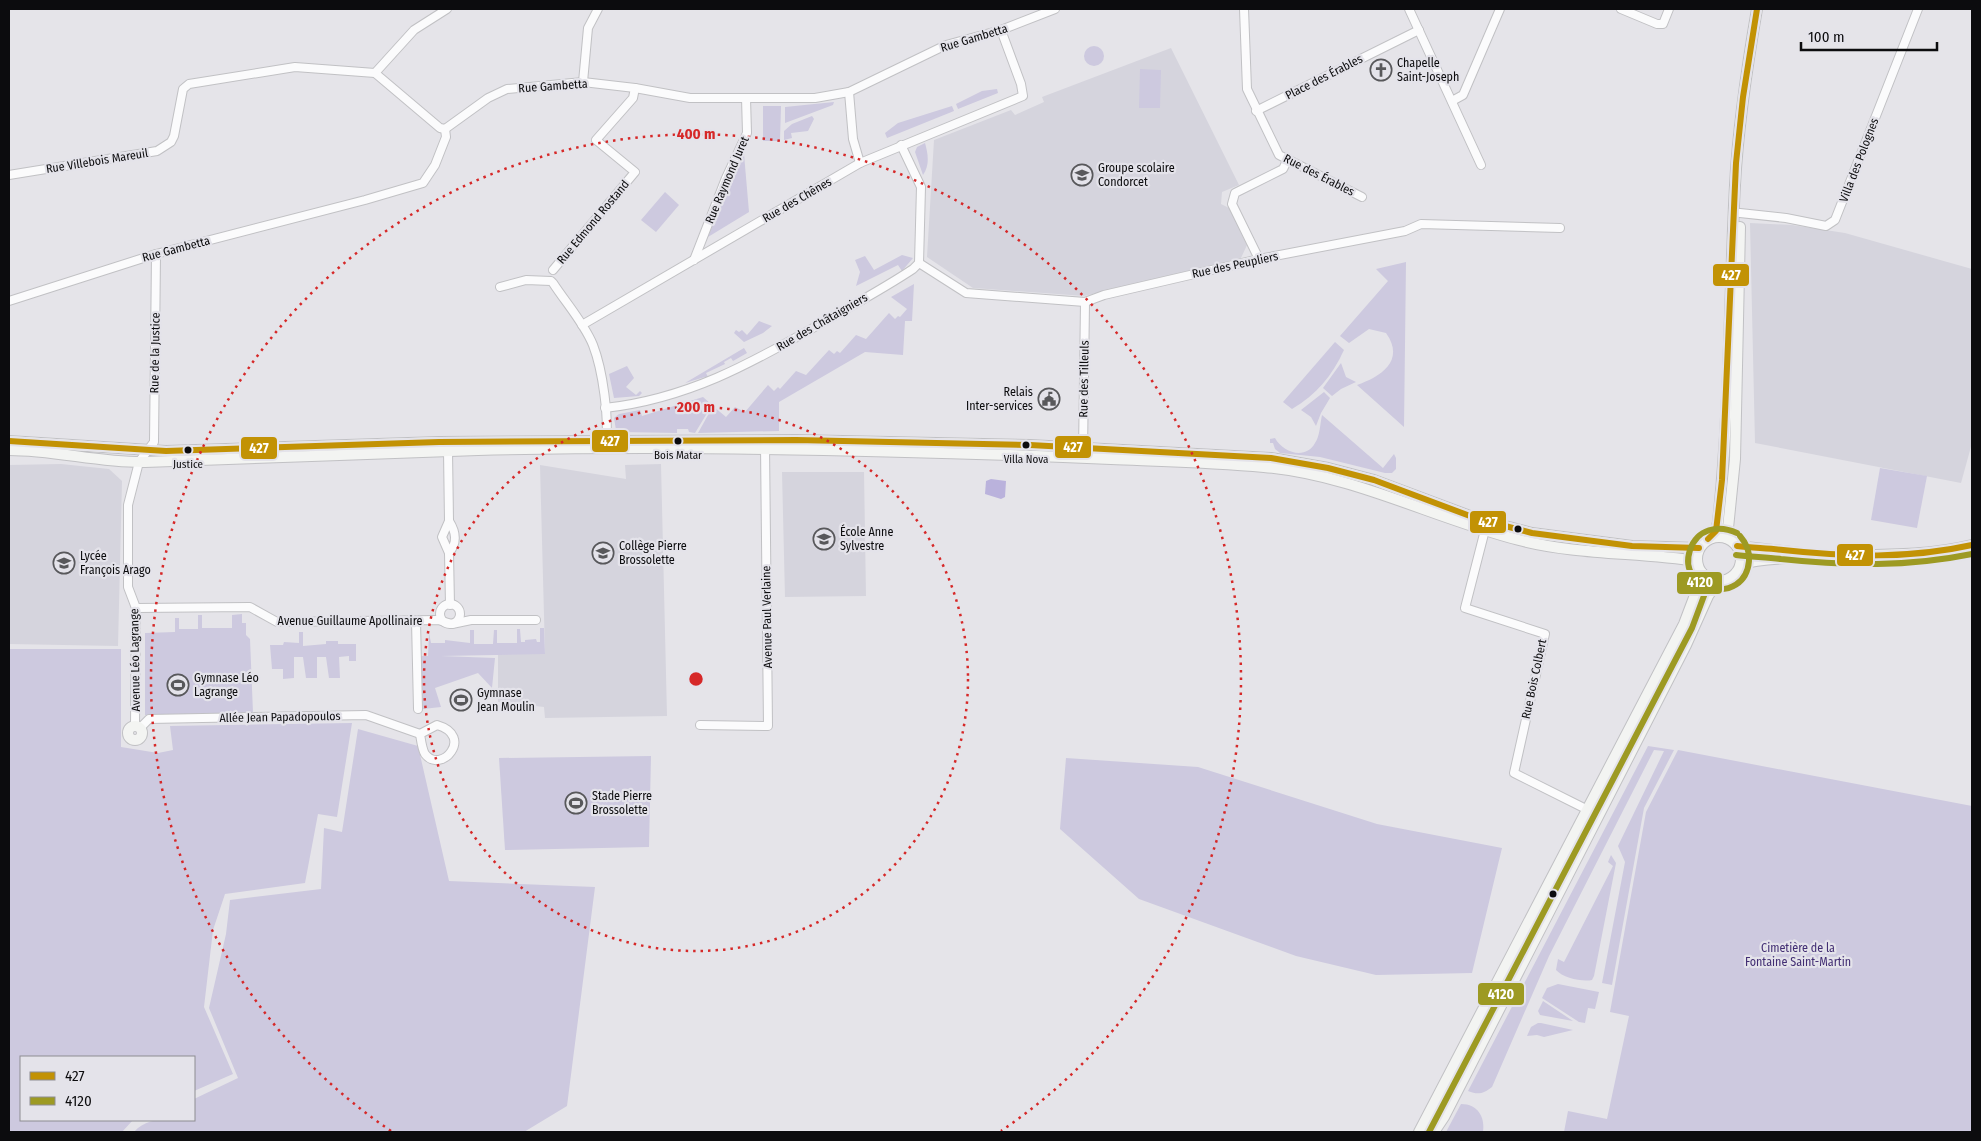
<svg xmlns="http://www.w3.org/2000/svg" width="1981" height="1141" viewBox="0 0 1981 1141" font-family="'Fira Sans Condensed',sans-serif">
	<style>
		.built { fill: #d5d4dd }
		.green { fill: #cdc9df }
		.water { fill: #bab2dc }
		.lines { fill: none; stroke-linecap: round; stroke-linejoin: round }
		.street-casing { stroke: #c1c1c4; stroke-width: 10 }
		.secondary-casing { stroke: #c1c1c4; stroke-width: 12 }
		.street { stroke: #fbfbfc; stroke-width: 8 }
		.secondary { stroke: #f3f4f2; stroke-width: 10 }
		.bus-1-casing { stroke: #e4e3ea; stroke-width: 10 }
		.bus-2-casing { stroke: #e4e3ea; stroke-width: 10 }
		.bus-1 { stroke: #c29204; stroke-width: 6 }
		.bus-2 { stroke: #9d9a23; stroke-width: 6 }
		.ring { fill: none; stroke: #d62828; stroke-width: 2.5; stroke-dasharray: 2.5 5 }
		.bus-dot { fill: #0c0c0e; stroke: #e4e3ea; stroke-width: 2 }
		.labels { text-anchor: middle; stroke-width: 4.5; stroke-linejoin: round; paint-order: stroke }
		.bus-label { font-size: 11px; fill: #0c0c0e; stroke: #e4e3ea }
		.street-label { font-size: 12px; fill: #0c0c0e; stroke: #e4e3ea }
		.poi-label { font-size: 12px; fill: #0c0c0e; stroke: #e4e3ea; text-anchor: start }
		.park-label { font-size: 12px; fill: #422e73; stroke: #e4e3ea }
		.centre { fill: #d62828; stroke: #e4e3ea; stroke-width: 2.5 }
		.ring-label { font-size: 15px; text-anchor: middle; font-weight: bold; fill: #d62828; stroke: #e4e3ea; stroke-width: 4.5; stroke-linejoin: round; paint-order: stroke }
		.line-badge { stroke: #e4e3ea; stroke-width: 2 }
		.badge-label { font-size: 14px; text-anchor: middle; font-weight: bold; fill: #fff }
	</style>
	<rect width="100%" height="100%" fill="#e5e4e9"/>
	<g class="built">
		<path d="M1171,48L1239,185L1222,192L1221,204L1229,208L1247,245L1241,258L1084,296L973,288L927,257L934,140L1011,110L1015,115L1044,102L1042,97Z"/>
		<path d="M1750,223L1792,225L1845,233L1972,269V443L1961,483L1755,443Z"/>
		<path d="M61,464L109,469L122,481L118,646L9,644V465Z"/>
		<path d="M661,464L667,716L545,718L544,707L498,702V654L545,653L540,465L626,479L625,465Z"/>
		<path d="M782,472H864L866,596L785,597Z"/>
	</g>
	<g class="green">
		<circle cx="1094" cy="56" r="10"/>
		<path d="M1140,69L1161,70L1160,108H1139Z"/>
		<path d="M997,89L998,93L958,109L956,104L982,91Z"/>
		<path d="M834,102L833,105L785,123V107Z"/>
		<path d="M763,106H781L780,141H763Z"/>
		<path d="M952,106L954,111L887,138L885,133L898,123Z"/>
		<path d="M812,116L814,119L808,131L791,133L792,138L784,140V131L792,124Z"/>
		<path d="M925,143C928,154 930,165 923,175L915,152L917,147Z"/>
		<path d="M744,154L749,212L708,237L740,157Z"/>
		<path d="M665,192L679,205L656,232L641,220Z"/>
		<path d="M902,255L913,258L902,271L898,265L856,286L860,272L855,260L865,256L874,270Z"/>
		<path d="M1406,262L1404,427L1357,385C1380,377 1406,361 1386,333L1369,329L1349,343L1340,336L1388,281L1376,269Z"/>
		<path d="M914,284L912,321H905L903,355L865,352L779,402V431L698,433L713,406L726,417L735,407L745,412L768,385L774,391L778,387L780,389L796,371L806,375L829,350L834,354L837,351L840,353L856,335L866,339L889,313L895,319L898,316L900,317L907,309L891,297Z"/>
		<path d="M759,321L772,326L763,333L744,342L734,333L736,330L739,332L742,330L747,335Z"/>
		<path d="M1335,342L1344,350C1332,376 1316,395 1292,409L1283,402Z"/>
		<path d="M744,348L747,353L733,361L731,358L724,362L725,364L706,373L709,379L706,380L705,377L685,383Z"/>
		<path d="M1341,363L1346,377L1356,382L1341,389L1332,396L1323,388Z"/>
		<path d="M627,366L634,378L626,387L636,395L640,391L642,393L639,396L614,398L609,374Z"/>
		<path d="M1324,392L1330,398L1321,413L1316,426L1311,417L1301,410Z"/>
		<path d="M703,397L712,405L695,433L689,432L688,429H677V433L621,432L616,430L614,418L619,414L640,410L642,416Z"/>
		<path d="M1322,415L1383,468L1394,454L1396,458V469L1392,473H1385L1320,457L1280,453L1275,449L1273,443H1270V439L1275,438C1283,453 1306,460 1315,443C1320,436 1320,424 1322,415Z"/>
		<path d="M1880,468L1927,476L1917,528L1871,520Z"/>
		<path d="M242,614V623H246V635L250,639L253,713L145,715V633L175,632V618H179V629H198V615H202V628H232V615Z"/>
		<path d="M540,628H544L545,654L441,656L495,658L492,688L478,673L435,688L441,707L423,709L421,656H428L429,633L431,643H445V640L470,643V630H474V644H493L494,630H497V643H517V629H520L521,642H525V640L536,639L537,642H540Z"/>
		<path d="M299,632H303V646L326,644V641H338V644H356V661H349V656L339,657L340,678H329L326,657H317V678H306L303,657H294V678L283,679V669H272L270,645H283L284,642L299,643Z"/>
		<path d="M9,649H121V747L158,753L173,750L170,726L352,723L337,817L318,814L305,883L225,894L213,930L204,1007L233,1074L194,1091V1057H21V1120H133L122,1132H9Z"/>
		<path d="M358,729L418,746L449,881L595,887L567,1106L524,1132H134C149,1115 173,1120 194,1120V1099L238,1078L209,1008L226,934L230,900L321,889L324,828L342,832Z"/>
		<path d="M1648,746L1674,750L1644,808L1612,985L1602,983L1625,862L1618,846L1664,751L1654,750L1549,956L1492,1087C1483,1094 1478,1095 1468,1091Z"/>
		<path d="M1678,750L1972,806V1132H1564L1568,1111L1607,1119L1629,1016L1610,1012L1646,812Z"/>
		<path d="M651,756L649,847L505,850L499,758Z"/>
		<path d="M1066,758L1198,767L1377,824L1502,848L1472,973L1376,975L1296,956L1139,899L1060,829Z"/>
		<path d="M1611,855L1616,863L1594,976L1592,980C1582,982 1563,978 1556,970L1558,959L1564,962L1613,866L1608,862Z"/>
		<path d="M1558,984L1599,992L1595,1009L1588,1008L1585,1023L1579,1022L1542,998L1547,988Z"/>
		<path d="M1543,1001L1573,1021L1540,1015L1538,1011Z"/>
		<path d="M1538,1023H1541L1573,1030L1544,1037L1537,1035L1527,1036L1531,1027Z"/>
		<path d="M1461,1104C1478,1104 1485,1117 1483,1132H1446Z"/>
	</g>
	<path class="water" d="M991,479L1006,481L1005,497L1001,499L985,494L986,481Z"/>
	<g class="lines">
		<g class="street-casing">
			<g id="street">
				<path d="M1244,9L1247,89L1279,155L1362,197"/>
				<path d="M1409,9L1481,165"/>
				<path d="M1621,9L1657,24H1663L1669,9"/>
				<path d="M375,73L414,30L447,9"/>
				<path d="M583,82L588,28L598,9"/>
				<path d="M849,92L853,139L860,163"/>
				<path d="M1452,101L1463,95L1500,9"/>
				<path d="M1256,111L1419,30"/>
				<path d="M445,129L488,98L507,89L583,82L635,88L690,98H815L849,92L946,45L1001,30L1055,9"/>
				<path d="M9,175L157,151L171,142L174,136L183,89L189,84L295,67L375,73L440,128L445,129"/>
				<path d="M1740,213L1786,218L1826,226L1835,220L1918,9"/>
				<path d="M1259,259L1232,204L1235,193L1283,169L1287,161"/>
				<path d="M694,260L726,178L747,133L746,98"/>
				<path d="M919,263L966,293L1085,302L1104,295L1259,259L1405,231L1421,224L1560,228"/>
				<path d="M553,270L635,172L596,140L633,98L635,88"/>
				<path d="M500,287L526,280L551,281L553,283C566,303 584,323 593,345C603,371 609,417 606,444"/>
				<path d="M9,301L156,254L365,200L423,183L435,165L446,137L445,129"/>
				<path d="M582,325L860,163L1023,96L1021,84L1001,30"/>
				<path d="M605,408C687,399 750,364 820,324C851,306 883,289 913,269L919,263L921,187L901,145"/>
				<path d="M448,451L449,521"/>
				<path d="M1083,453L1085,302"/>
				<path d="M449,521C456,532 458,542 449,553L442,537Z"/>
				<path d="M1485,530L1465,608L1545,634L1514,773L1588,810"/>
				<path d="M449,553L450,605"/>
				<circle cx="450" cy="614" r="10"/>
				<path d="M136,608L250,607L277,622L438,620L452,624L471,620H536"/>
				<path d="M416,621L418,709"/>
				<path d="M135,725L136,608L128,587V505L139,462L154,442L156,254"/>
				<path d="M437,725C475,736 441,775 425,754C422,749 421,740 420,734Z"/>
				<path d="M700,725L768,726L765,446"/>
				<path d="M140,728L149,719L366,715L420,734"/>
			</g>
		</g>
		<g class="secondary-casing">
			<g id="secondary">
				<path d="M9,441L166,451L439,442L796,440L1030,445L1271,458L1328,468L1374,480L1478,519L1532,533L1632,546L1699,548"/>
				<path d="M9,450C55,450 101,463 145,462C256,459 367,453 478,450C689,445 900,450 1111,459C1162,461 1214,462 1264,467C1354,475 1433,518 1519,540C1577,555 1638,552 1697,561"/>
				<circle cx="1719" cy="559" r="22"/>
				<path d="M1727,538L1735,459L1740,227"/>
				<path d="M1708,539L1716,531L1718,522C1730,410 1729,298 1735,185C1738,126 1747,67 1757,9"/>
				<path d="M1737,546L1799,553"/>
				<path d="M1741,564C1755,560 1771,559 1786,558C1848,552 1911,560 1972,545"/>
				<circle cx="135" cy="733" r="7"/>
				<path d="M1419,1132L1684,624L1703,574"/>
				<path d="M1434,1132L1444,1117L1686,645L1708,596L1718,581"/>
			</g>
		</g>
		<use href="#street" class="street"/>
		<use href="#secondary" class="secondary"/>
		<g class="bus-1-casing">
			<g id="bus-1">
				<path d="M9,441L166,451L439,442L796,440L1030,445L1271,458L1328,468L1374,480L1478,519L1532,533L1632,546L1699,548"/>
				<path d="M1708,539L1716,531L1722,480L1736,163L1743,97L1757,9"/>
				<path d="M1737,546C1752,548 1767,548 1783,550C1847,557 1909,559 1972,545"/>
			</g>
		</g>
		<g class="bus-2-casing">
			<g id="bus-2">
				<path d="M1737,533C1718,524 1697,529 1690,550C1676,592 1745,607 1749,561C1750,551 1747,544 1740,536"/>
				<path d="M1736,555C1751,557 1766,557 1781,559C1846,566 1908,567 1972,554"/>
				<path d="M1429,1132L1692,628L1711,577"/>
			</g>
		</g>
		<use href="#bus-1" class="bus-1"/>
		<use href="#bus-2" class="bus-2"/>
	</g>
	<g class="ring">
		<circle cx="696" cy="679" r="272"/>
		<path d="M391 1131A545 545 0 1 1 1001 1131"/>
	</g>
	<defs>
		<g id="church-ring" transform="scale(1.125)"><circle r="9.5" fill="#e4e3ea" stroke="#58585b" stroke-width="1.5"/><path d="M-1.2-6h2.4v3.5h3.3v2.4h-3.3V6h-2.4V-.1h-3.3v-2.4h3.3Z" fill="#58585b"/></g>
		<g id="school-ring" transform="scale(1.125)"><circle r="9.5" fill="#e4e3ea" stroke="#58585b" stroke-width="1.5"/><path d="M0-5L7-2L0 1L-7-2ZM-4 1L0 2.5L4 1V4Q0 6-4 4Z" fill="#58585b"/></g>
		<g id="civic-ring" transform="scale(1.125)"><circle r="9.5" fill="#e4e3ea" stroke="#58585b" stroke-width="1.5"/><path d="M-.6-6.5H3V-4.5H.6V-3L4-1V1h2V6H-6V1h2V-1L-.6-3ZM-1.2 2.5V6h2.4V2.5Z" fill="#58585b"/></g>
		<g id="stadium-ring" transform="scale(1.125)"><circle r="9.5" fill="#e4e3ea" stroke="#58585b" stroke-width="1.5"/><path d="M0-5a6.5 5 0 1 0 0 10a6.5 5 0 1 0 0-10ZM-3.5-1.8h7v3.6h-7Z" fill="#58585b"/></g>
	</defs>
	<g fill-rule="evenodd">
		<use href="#church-ring" x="1381" y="70"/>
		<use href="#school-ring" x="1082" y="175"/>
		<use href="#civic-ring" x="1049" y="399"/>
		<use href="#school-ring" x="824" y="539"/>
		<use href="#school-ring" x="603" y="553"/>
		<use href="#school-ring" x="64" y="563"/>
		<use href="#stadium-ring" x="178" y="685"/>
		<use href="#stadium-ring" x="461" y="700"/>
		<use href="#stadium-ring" x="576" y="803"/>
	</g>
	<g class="bus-dot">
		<circle cx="678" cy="441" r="4.5"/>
		<circle cx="1026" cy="445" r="4.5"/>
		<circle cx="188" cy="450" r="4.5"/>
		<circle cx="1518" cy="529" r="4.5"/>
		<circle cx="1553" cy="894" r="4.5"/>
	</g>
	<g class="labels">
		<g class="bus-label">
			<text x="678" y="459">Bois Matar</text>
			<text x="1026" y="463">Villa Nova</text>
			<text x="188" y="468">Justice</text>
		</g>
		<g class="street-label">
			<text transform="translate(974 38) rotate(-17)" y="4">Rue Gambetta</text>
			<text transform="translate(1324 77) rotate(-27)" y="4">Place des Érables</text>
			<text transform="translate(553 86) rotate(-4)" y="4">Rue Gambetta</text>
			<text transform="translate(1859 160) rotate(-69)" y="4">Villa des Polognes</text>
			<text transform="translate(97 161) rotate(-9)" y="4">Rue Villebois Mareuil</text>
			<text transform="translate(1319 175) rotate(27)" y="4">Rue des Érables</text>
			<text transform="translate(727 180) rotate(-67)" y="4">Rue Raymond Juret</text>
			<text transform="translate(797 200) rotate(-30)" y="4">Rue des Chênes</text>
			<text transform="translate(593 222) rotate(-50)" y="4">Rue Edmond Rostand</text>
			<text transform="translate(176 249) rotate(-15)" y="4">Rue Gambetta</text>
			<text transform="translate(1235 265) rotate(-12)" y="4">Rue des Peupliers</text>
			<text transform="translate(822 322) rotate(-30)" y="4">Rue des Châtaigniers</text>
			<text transform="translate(155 353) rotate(-89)" y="4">Rue de la Justice</text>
			<text transform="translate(1084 379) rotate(-89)" y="4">Rue des Tilleuls</text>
			<text transform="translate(767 617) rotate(-91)" y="4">Avenue Paul Verlaine</text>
			<text x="350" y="625">Avenue Guillaume Apollinaire</text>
			<text transform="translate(135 660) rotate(-91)" y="4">Avenue Léo Lagrange</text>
			<text transform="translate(1534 679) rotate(-78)" y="4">Rue Bois Colbert</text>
			<text transform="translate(280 717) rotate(-1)" y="4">Allée Jean Papadopoulos</text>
		</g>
		<g class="poi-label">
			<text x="1397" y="67">Chapelle<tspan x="1397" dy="14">Saint-Joseph</tspan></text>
			<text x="1098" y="172">Groupe scolaire<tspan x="1098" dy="14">Condorcet</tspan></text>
			<text x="1033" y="396" text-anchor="end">Relais<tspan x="1033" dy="14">Inter-services</tspan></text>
			<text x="840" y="536">École Anne<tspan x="840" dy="14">Sylvestre</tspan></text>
			<text x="619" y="550">Collège Pierre<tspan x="619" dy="14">Brossolette</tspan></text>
			<text x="80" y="560">Lycée<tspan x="80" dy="14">François Arago</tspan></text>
			<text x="194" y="682">Gymnase Léo<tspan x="194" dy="14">Lagrange</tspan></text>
			<text x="477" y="697">Gymnase<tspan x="477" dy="14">Jean Moulin</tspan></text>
			<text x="592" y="800">Stade Pierre<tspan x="592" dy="14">Brossolette</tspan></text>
		</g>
		<g class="park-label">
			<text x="1798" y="952">Cimetière de la<tspan x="1798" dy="14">Fontaine Saint-Martin</tspan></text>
		</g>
	</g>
	<circle cx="696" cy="679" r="8" class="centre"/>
	<g class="ring-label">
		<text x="696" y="139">400 m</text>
		<text x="696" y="412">200 m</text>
	</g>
	<g class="line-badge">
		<rect x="1712" y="263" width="38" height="24" rx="5" fill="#c29204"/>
		<rect x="591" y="429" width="38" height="24" rx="5" fill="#c29204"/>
		<rect x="1054" y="435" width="38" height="24" rx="5" fill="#c29204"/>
		<rect x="240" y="436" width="38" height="24" rx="5" fill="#c29204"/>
		<rect x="1469" y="510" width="38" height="24" rx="5" fill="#c29204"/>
		<rect x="1836" y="543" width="38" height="24" rx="5" fill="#c29204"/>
		<rect x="1676" y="571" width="47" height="24" rx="5" fill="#9d9a23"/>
		<rect x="1477" y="982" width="48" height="24" rx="5" fill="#9d9a23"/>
	</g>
	<g class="badge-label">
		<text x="1731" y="280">427</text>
		<text x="610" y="446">427</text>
		<text x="1073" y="452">427</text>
		<text x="259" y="453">427</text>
		<text x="1488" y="527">427</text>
		<text x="1855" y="560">427</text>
		<text x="1700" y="587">4120</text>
		<text x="1501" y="999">4120</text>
	</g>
	<rect width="1981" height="1141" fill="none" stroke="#0c0c0e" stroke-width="20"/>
	<rect x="20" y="1056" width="175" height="65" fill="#e4e3ea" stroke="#8e8d92"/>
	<rect x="30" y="1072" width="25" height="8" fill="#c29204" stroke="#8e8d92"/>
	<text x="65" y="1081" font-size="15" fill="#0c0c0e">427</text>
	<rect x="30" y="1097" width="25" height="8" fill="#9d9a23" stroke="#8e8d92"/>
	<text x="65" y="1106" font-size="15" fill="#0c0c0e">4120</text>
	<path d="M1801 42v8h136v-8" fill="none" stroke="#0c0c0e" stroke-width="2.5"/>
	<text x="1808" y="42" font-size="15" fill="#0c0c0e" stroke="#e4e3ea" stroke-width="4" paint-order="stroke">100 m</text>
</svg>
